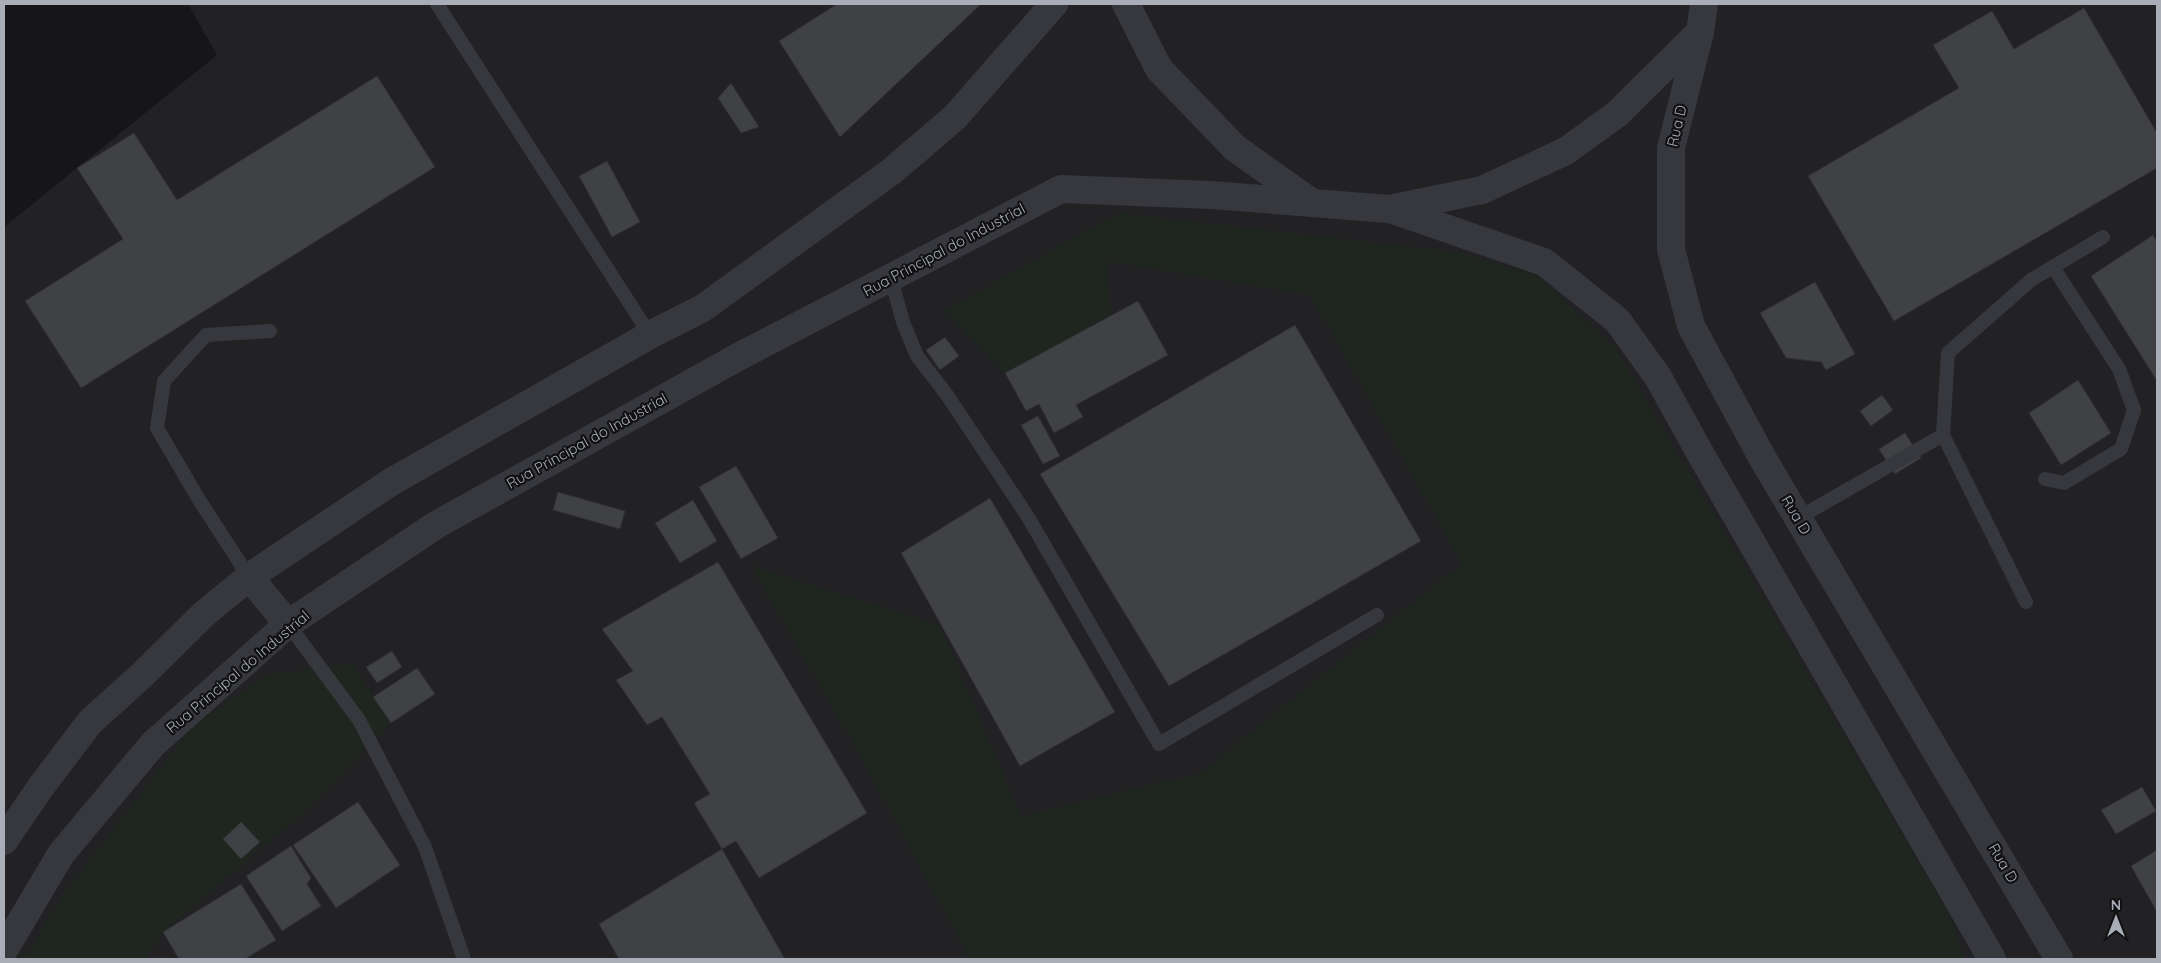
<svg xmlns="http://www.w3.org/2000/svg" width="2161" height="963" viewBox="0 0 2161 963" font-family="Quicksand,sans-serif">
	<style>
		.built { fill: #222225 }
		.green { fill: #1e261f }
		.building { fill: #404145; stroke: #303034 }
		.lines { fill: none; stroke-linecap: round; stroke-linejoin: round }
		.service { stroke: #37383d; stroke-width: 14 }
		.minor { stroke: #37383d; stroke-width: 28 }
		.labels { text-anchor: middle; stroke-width: 4.5; stroke-linejoin: round; paint-order: stroke }
		.street-label { font-size: 15px; fill: #a8adb8; stroke: #111113 }
	</style>
	<rect width="100%" height="100%" fill="#161618"/>
	<path class="built" d="M188,4H2157V959H4V227L217,55Z"/>
	<g class="green">
		<path d="M1118,213L1458,252L1536,275L1615,347L1952,920L1964,959H970L863,761L751,566L940,625L1021,816L1201,773L1462,563L1310,295L1107,261L1111,316L1005,373L944,311Z"/>
		<path d="M352,664L391,723L308,809L163,932L146,959H24L60,899L192,727L266,675Z"/>
	</g>
	<g class="building">
		<path d="M837,4H981L840,137L779,41Z"/>
		<path d="M2084,8L2157,133V168L1894,321L1808,176L1959,88L1933,45L1992,11L2014,49Z"/>
		<path d="M377,76L435,167L81,388L25,301L123,239L77,168L134,133L177,200Z"/>
		<path d="M731,83L759,127L741,133L718,98Z"/>
		<path d="M607,161L640,222L612,237L579,176Z"/>
		<path d="M2153,235L2157,242V381L2091,276Z"/>
		<path d="M1815,282L1855,354L1826,370L1821,362L1786,358L1760,313Z"/>
		<path d="M1138,301L1168,355L1076,405L1083,417L1054,433L1039,404L1026,411L1005,373Z"/>
		<path d="M1295,325L1421,541L1169,686L1040,474Z"/>
		<path d="M945,337L959,356L940,370L926,350Z"/>
		<path d="M2078,380L2111,433L2061,465L2029,413Z"/>
		<path d="M1882,395L1893,410L1871,426L1860,411Z"/>
		<path d="M1038,416L1060,456L1043,464L1021,425Z"/>
		<path d="M1905,433L1921,458L1895,474L1879,449Z"/>
		<path d="M736,466L778,538L741,559L699,487Z"/>
		<path d="M558,492L625,511L620,529L553,510Z"/>
		<path d="M990,498L1115,712L1020,766L901,553Z"/>
		<path d="M693,500L717,541L680,563L655,523Z"/>
		<path d="M718,562L867,813L759,878L736,841L722,849L694,803L710,794L662,717L647,725L616,680L633,671L602,629Z"/>
		<path d="M392,651L402,667L377,683L366,667Z"/>
		<path d="M417,668L435,694L391,723L373,697Z"/>
		<path d="M2142,787L2156,811L2116,834L2101,810Z"/>
		<path d="M358,802L400,865L336,908L293,845Z"/>
		<path d="M241,822L260,842L241,859L223,839Z"/>
		<path d="M291,846L311,878L307,884L321,906L282,931L246,876Z"/>
		<path d="M722,849L785,959H619L599,924Z"/>
		<path d="M2157,850V912L2131,866Z"/>
		<path d="M241,884L276,940L245,959H179L163,932Z"/>
	</g>
	<g class="lines">
		<g class="service">
			<path d="M437,4L650,335"/>
			<path d="M891,278L903,322L917,356L947,395L1028,517L1159,744L1377,615"/>
			<path d="M1943,435L2026,602"/>
			<path d="M2045,479L2064,483L2121,449L2134,410L2119,369L2053,267"/>
			<path d="M1798,518L1943,435L1948,353L2031,280L2103,237"/>
			<path d="M249,577L198,498L157,428L164,381L206,335L270,331"/>
			<path d="M288,624L359,720L425,847L464,959"/>
		</g>
		<g class="minor">
			<path d="M1126,4L1159,69L1235,148L1311,202"/>
			<path d="M1700,32L1671,148V249L1691,326L1763,459L2059,959"/>
			<path d="M1390,209L1544,262L1617,320L1658,377L1700,453L1992,959"/>
			<path d="M249,577L288,624"/>
			<path d="M4,841L40,788L90,722L141,676L204,614L249,577L391,482L650,335L703,308L892,171L955,117L1054,4"/>
			<path d="M4,950L61,854L153,744L288,624L436,525L738,357L1061,189L1211,195L1389,209L1482,190L1566,151L1617,114L1700,32L1704,4"/>
		</g>
	</g>
	<g class="labels">
		<g class="street-label">
			<text transform="translate(1677 126) rotate(-77)" y="5">Rua D</text>
			<text transform="translate(944 250) rotate(-28)" y="5">Rua Principal do Industrial</text>
			<text transform="translate(587 441) rotate(-29)" y="5">Rua Principal do Industrial</text>
			<text transform="translate(1796 515) rotate(59)" y="5">Rua D</text>
			<text transform="translate(238 672) rotate(-40)" y="5">Rua Principal do Industrial</text>
			<text transform="translate(2003 863) rotate(60)" y="5">Rua D</text>
		</g>
	</g>
	<rect width="2161" height="963" fill="none" stroke="#a8adb8" stroke-width="10"/>
	<g transform="translate(2116 918)" stroke="#111113" stroke-width="4" paint-order="stroke">
	<path d="M0-4L9 19L0 12L-9 19Z" fill="#a8adb8"/>
	<text y="-8" font-size="14" font-weight="bold" text-anchor="middle" fill="#a8adb8">N</text>
	</g>
</svg>
